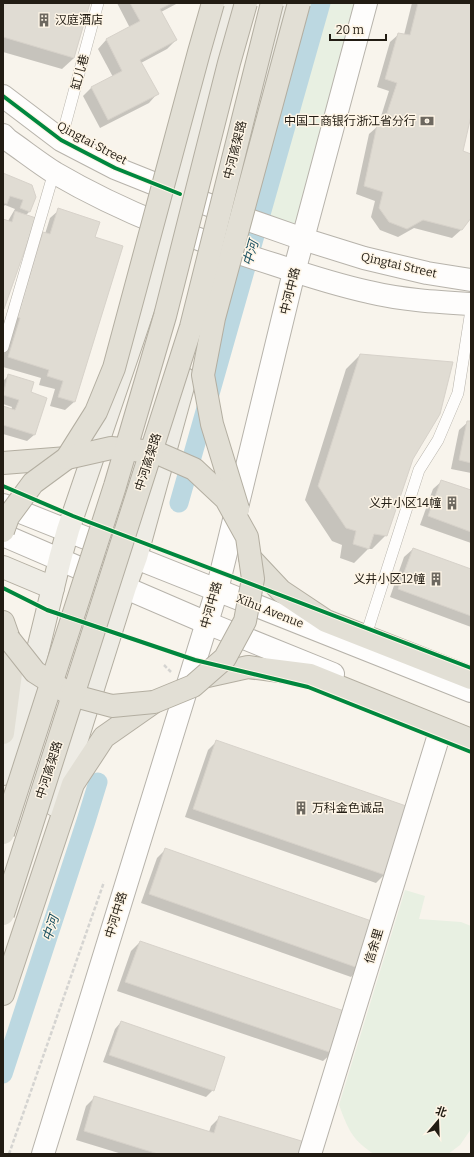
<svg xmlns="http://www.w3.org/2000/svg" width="474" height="1157" viewBox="0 0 474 1157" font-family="Bitter,'Noto Sans SC',serif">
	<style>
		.green { fill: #e8f0e2 }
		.shadow { fill: #0003 }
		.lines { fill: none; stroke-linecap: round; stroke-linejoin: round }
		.canal { stroke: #bcd8e1; stroke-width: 19 }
		.building { fill: #e0dcd3; stroke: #d7d2ca }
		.lane-casing { stroke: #b7b3ab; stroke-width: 12 }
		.street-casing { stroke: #b7b3ab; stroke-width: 24 }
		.secondary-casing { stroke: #b7b3ab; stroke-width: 24 }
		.primary-casing { stroke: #b3aea1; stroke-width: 24 }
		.highway-casing { stroke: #b3aea1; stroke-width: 24 }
		.path { stroke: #d5d4d1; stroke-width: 2.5; stroke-dasharray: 4 2; stroke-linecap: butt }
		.lane { stroke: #fefdfc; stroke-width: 11 }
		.street { stroke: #fefdfc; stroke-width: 22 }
		.secondary { stroke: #fefdfc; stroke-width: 22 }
		.primary { stroke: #eeece5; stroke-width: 22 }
		.highway { stroke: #e2dfd5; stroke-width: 22 }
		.highway-bridge-casing { stroke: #b3aea1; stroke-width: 24; stroke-linecap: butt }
		.highway-bridge { stroke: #e2dfd5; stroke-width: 22 }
		.cycleway-casing { stroke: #fef5e6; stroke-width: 6 }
		.cycleway { stroke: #00873e; stroke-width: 4 }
		.labels { text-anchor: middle; stroke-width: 3; stroke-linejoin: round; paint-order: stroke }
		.poi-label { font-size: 12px; fill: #221c13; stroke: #fef5e6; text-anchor: end }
		.street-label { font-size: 12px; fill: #221c13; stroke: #fef5e6 }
		.water-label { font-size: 13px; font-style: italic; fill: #184f61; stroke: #fef5e6 }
	</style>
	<rect width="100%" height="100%" fill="#f8f4ec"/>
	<g class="green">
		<path d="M308,3H368L303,239L242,214Z"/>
		<path d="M405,890L425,896L419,919L461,922L471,926V1129L460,1145L448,1154H374C352,1140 348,1129 339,1105Z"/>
	</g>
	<g class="shadow">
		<path d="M3,3H89L74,58L62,69L3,52Z"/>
		<path d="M117,3H178L161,12L176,40L167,49L141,63L157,94L149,103L100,128L83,96L91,88L113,77L98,49L106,40L130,28Z"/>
		<path d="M412,3H471V112L462,152L471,155V216L461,230L452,238L414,228L398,237L380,230L371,217L375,201L356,194L369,134L378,126L389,91L377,87L390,42L399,34L404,35Z"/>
		<path d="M3,174L31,186L29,212L26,215L3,308V220L8,221L15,209L5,205L3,207Z"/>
		<path d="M59,210L94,238L74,402L65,410L50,406L55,389L39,385L41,378L3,367V357L35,242L43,233L45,234L50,218Z"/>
		<path d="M360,355L413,458L386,535L372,549H368L354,563L340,558L342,545L332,541L305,500L346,369Z"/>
		<path d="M9,375L30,393L34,435L27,441L3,434V407L11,410L12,407L3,404V381Z"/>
		<path d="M468,422H471V473L451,469L459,430Z"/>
		<path d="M442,481L471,492V543L420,525L433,489Z"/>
		<path d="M413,549L471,570V627L390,597L404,557Z"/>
		<path d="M217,741L384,875L376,883L185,817L208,750Z"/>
		<path d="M165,850L360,968L351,977L141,903L157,858Z"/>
		<path d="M140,942L332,1053L323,1061L117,991L131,951Z"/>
		<path d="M121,1022L213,1090L206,1097L103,1062L115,1029Z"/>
		<path d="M95,1097L209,1132L211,1126L220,1117L304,1154H122L76,1140L86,1106Z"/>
	</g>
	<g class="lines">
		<g class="canal">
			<path d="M179,503L321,3"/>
			<path d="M3,1074L86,821L98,782"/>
		</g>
	</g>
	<g class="building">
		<path d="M3,3H90L74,58L3,37Z"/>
		<path d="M130,3H172L160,9L177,40L140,60L159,94L108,120L91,87L122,71L106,39L140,21Z"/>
		<path d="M418,3H471V116L463,151L471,154V218L462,230L423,220L407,229L389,222L379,208L383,192L364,186L377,125H383L397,83L385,79L398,33L410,35Z"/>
		<path d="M3,173L32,185L36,197L30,212L20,208L23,200L10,196L7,204L3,203Z"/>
		<path d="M58,208L100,222L95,237L123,246L75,402L58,397L63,381L47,376L49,370L8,357L20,318L17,317L43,232L50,234Z"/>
		<path d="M15,211L36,218L4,309L3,308V219L12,222Z"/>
		<path d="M360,354L453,362L440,414L413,459L387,536L374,534L369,549L353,544L356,531L346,528L318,486Z"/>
		<path d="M8,374L34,382L31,392L47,398L35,435L3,425V406L15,410L19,400L3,395Z"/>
		<path d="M467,421H471V463L459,460Z"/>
		<path d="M441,480L471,490V532L428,516Z"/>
		<path d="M413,548L471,569V616L398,589Z"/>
		<path d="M216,740L409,807L385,875L193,809Z"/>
		<path d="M165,848L377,923L361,969L149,894Z"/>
		<path d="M140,941L347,1012L332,1053L125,982Z"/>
		<path d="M121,1021L225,1057L214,1091L109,1055Z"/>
		<path d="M94,1096L214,1133L219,1116L308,1143L305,1154H158L84,1131Z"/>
	</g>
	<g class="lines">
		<g class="lane-casing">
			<g id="lane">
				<path d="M61,140L98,3"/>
				<path d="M3,347L54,172"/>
				<path d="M368,629L419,470L438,440L458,393L471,310"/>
			</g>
		</g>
		<g class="street-casing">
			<g id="street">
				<path d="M43,1154L217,590L294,272L366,3"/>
				<path d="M310,1154L438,738"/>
			</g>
		</g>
		<g class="secondary-casing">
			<g id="secondary">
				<path d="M3,96L61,140L115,168L180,194L246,219L303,239L364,258L427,273L471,280"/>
				<path d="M3,135L8,140C24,151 39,163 55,173C125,214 199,241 276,265C306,275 337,285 369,292C402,300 437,302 471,304"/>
				<path d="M3,505L471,691"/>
				<path d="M3,535L207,623L333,674"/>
			</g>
		</g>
		<g class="primary-casing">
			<g id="primary">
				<path d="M225,234L268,68L286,3"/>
				<path d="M3,567L53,588"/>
				<path d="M3,774L23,711L60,559L68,530L170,230L233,3"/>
				<path d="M55,805L78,736L125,587L136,557L185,379"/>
			</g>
		</g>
		<g class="highway-casing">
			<g id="highway">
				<path d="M3,463L67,458"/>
				<path d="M250,558L281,591L326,621L471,678"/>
				<path d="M3,622L9,639L13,658L3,733"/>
				<path d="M203,677L248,667L310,675L471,740"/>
				<path d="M3,994L73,784L104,737L154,702"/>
			</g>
		</g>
		<g class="path">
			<path d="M164,665L171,672"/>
			<path d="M9,1154L104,882"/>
		</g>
		<use href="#lane" class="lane"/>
		<use href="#street" class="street"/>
		<use href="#secondary" class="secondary"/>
		<use href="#primary" class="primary"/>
		<use href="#highway" class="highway"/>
		<g class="highway-bridge-casing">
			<g id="highway-bridge">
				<path d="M238,509L212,424L203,375L214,318L299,3"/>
				<path d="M3,531L8,517L33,483L67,458L96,412L114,368L199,52L213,3"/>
				<path d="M9,639L35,672L71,695L112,706L154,702L193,686L225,658L245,621L253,579L247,537L226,499L194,469L155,452L111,448L67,458"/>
				<path d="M3,833L115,486L165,316L229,63L246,3"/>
				<path d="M3,914L191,327L272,3"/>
			</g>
		</g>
		<use href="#highway-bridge" class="highway-bridge"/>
		<g class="cycleway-casing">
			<g id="cycleway">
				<path d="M3,96L61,140L115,168L180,194"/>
				<path d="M3,486L73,516L471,668"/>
				<path d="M3,588L47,610L195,660L308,687L471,752"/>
			</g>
		</g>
		<use href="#cycleway" class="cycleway"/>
	</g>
	<defs>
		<g id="building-bare" transform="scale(1.08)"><path d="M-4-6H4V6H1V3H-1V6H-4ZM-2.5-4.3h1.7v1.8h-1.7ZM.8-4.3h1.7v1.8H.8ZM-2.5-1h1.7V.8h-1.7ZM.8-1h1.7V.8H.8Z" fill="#6d685f" stroke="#fef5e6" stroke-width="2.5" paint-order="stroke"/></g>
		<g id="bank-bare" transform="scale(1.08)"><path d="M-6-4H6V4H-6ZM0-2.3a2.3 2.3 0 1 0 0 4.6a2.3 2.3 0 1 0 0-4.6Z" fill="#6d685f" stroke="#fef5e6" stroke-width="2.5" paint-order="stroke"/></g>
	</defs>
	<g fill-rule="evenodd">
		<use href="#building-bare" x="44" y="20"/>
		<use href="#bank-bare" x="427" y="121"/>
		<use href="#building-bare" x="452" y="503"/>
		<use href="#building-bare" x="436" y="579"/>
		<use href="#building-bare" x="301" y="808"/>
	</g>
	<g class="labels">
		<g class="poi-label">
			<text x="55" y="24" text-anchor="start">汉庭酒店</text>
			<text x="416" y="125">中国工商银行浙江省分行</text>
			<text x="441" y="507">义井小区14幢</text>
			<text x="425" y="583">义井小区12幢</text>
			<text x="312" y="812" text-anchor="start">万科金色诚品</text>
		</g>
		<g class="street-label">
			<text transform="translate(80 72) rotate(-75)" y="4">缸儿巷</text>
			<text transform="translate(92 143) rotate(28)" y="4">Qingtai Street</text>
			<text transform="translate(235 150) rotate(-76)" y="4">中河高架路</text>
			<text transform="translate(399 265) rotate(13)" y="4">Qingtai Street</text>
			<text transform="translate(290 291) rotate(-76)" y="4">中河中路</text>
			<text transform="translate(148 462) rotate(-72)" y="4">中河高架路</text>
			<text transform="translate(211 605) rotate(-74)" y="4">中河中路</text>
			<text transform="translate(270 611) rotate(22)" y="4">Xihu Avenue</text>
			<text transform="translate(49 770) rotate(-72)" y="4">中河高架路</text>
			<text transform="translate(116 915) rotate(-73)" y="4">中河中路</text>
			<text transform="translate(374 946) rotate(-73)" y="4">信余里</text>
		</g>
		<g class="water-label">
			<text transform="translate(250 253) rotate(-74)" y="5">中河</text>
			<text transform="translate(50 928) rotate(-72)" y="5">中河</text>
		</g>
	</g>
	<rect width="474" height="1157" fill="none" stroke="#221c13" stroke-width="8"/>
	<g transform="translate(438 1121) rotate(19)" stroke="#fef5e6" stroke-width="3" paint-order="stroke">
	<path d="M0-3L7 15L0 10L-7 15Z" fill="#221c13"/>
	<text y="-6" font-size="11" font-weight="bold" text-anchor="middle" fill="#221c13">北</text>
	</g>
	<path d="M330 34v6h56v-6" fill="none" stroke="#221c13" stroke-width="2"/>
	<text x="336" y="34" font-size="12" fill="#221c13" stroke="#fef5e6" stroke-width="3" paint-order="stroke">20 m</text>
</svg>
